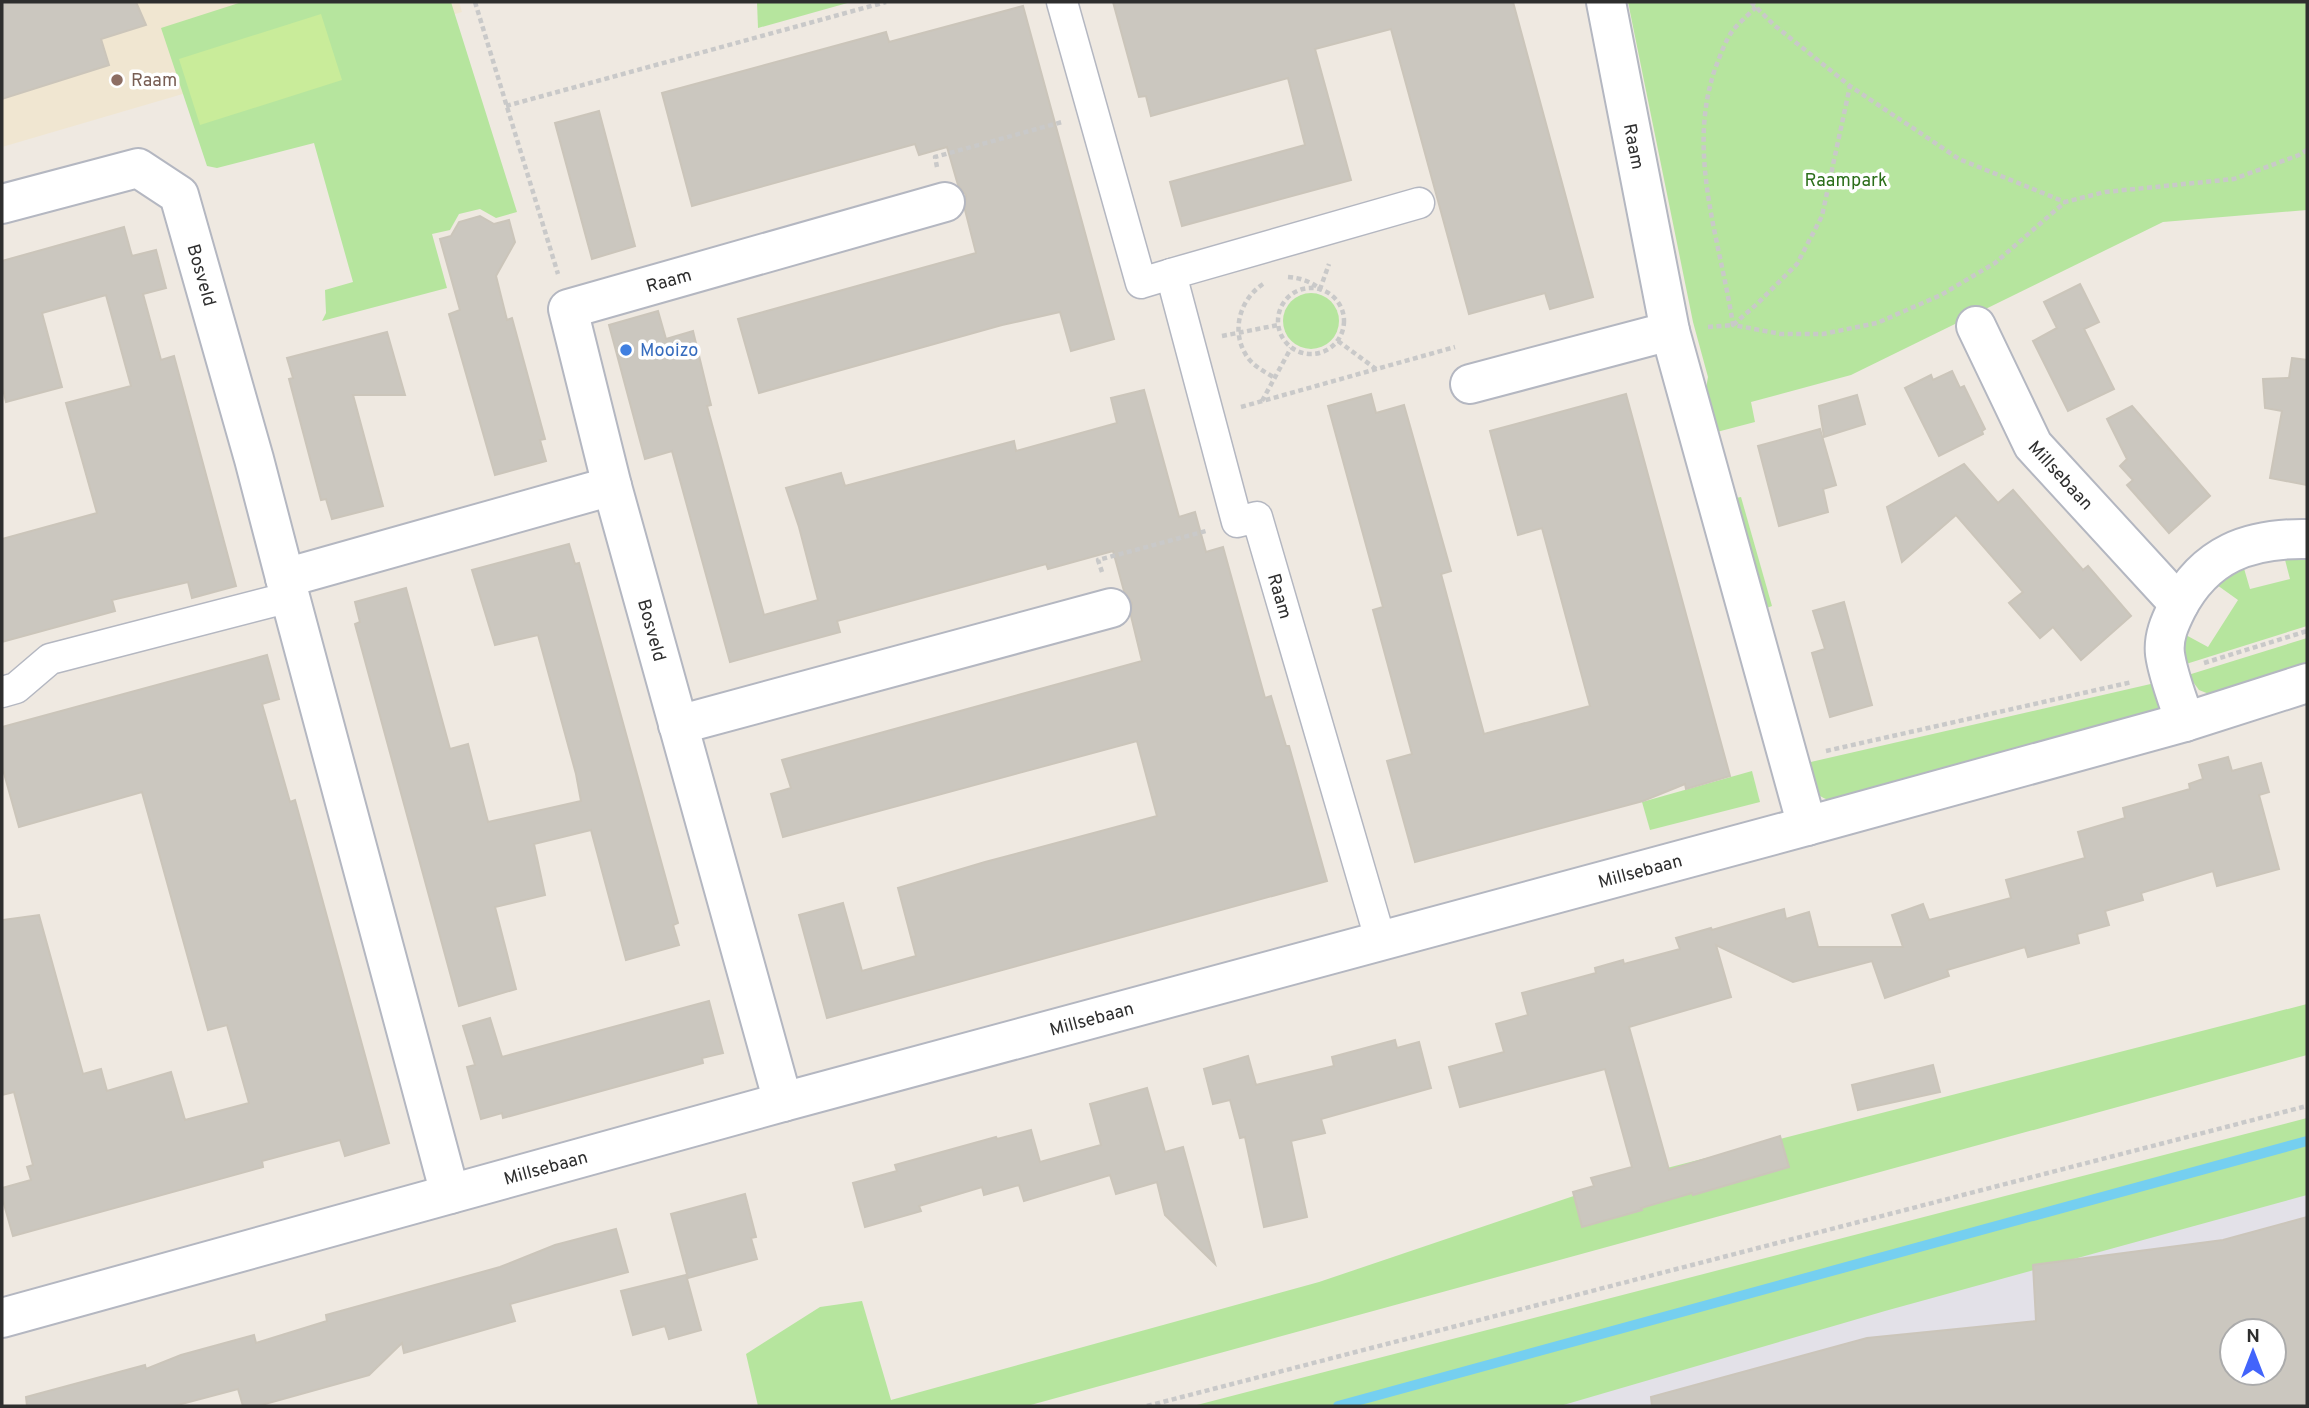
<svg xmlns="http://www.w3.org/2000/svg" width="2309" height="1408" viewBox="0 0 2309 1408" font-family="Overpass,sans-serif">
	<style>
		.industrial { fill: #e3e1e8; fill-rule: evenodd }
		.education { fill: #f0e6d1 }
		.green { fill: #b6e59e }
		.pitch { fill: #c9ec9a }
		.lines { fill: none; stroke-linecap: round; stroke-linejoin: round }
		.stream { stroke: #75cff0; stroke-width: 10 }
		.building { fill: #cbc7bf; stroke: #cbc5ba; stroke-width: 2; fill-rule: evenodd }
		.pedestrian-casing { stroke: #b4b7c1; stroke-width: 33 }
		.minor-casing { stroke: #b4b7c1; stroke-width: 42 }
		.path { stroke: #c9c9c9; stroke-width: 4.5; stroke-dasharray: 5 3.5; stroke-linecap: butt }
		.pedestrian { stroke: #fff; stroke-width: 30 }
		.minor { stroke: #fff; stroke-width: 38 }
		.education-dot { fill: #8d6e63; stroke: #fff; stroke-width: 2.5 }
		.shop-dot { fill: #3f7fe0; stroke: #fff; stroke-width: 2.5 }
		.labels { text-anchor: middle; stroke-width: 7; stroke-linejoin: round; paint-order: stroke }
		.education-label { font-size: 18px; fill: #785e54; stroke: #fff; text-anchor: start }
		.street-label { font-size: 18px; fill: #2e2e2e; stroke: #fff }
		.park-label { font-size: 18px; fill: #2c6e1b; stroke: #fff }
		.shop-label { font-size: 18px; fill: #366cbe; stroke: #fff; text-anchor: start }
	</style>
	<rect width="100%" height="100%" fill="#efe9e1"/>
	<path class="industrial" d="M2307,1180V1406H1377ZM2232,1331H2274V1373H2232Z"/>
	<path class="education" d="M2,2H459L462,12L2,147Z"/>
	<g class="green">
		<path d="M242,2H451L517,212L496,218L480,209L459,214L450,230L432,234L447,288L322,321L326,313L325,290L353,282L314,143L217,168L207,166L161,28Z"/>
		<path d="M757,2H851L758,28Z"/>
		<path d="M1628,2H2307V210L2163,222L1851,375L1751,402L1755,422L1713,433L1704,400L1708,377L1693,322Z"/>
		<circle cx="1311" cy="321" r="28"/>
		<path d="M1741,497L1772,606L1761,610L1731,499Z"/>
		<path d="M2307,553V626L2186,664L2184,634L2208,647L2238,600L2217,585L2243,565L2250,589L2290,579L2284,556Z"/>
		<path d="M2307,638V668L2214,696L2199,690L2188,675Z"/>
		<path d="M2155,683L2160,705L2157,710L1835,802C1811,796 1811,785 1802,764Z"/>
		<path d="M1752,771L1760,802L1650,830L1642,802Z"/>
		<path d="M2307,1004V1055L1027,1406H758L746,1354L820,1307L862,1301L891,1400L1319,1282L1624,1179Z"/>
		<path d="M2307,1118V1195L1885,1311L1560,1406H1193Z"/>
	</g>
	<path class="pitch" d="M321,14L342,80L200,125L179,59Z"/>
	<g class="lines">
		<path class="stream" d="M1338,1406L2307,1141"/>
	</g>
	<g class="building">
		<path d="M2,2H136L146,25L101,39L109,65L2,99Z"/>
		<path d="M1113,2H1513L1593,297L1550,309L1545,293L1469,314L1391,29L1315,49L1351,180L1182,226L1170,182L1305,145L1288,78L1151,116L1146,96L1139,97Z"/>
		<path d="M1023,6L1114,339L1071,351L1060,312L1002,325L759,393L738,319L976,253L965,210L966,195L958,185L947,147L919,155L915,144L692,206L662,93L886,32L889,42Z"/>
		<path d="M599,111L635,246L592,259L555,123Z"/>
		<path d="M480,216L494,224L509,220L515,242L496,276L507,320L512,318L545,439L540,440L546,461L495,475L449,314L460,310L440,239L451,236L459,222Z"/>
		<path d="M124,227L132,256L156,250L166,288L143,294L161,360L174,356L236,586L192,598L188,582L112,600L115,611L2,642V539L97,513L66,403L131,386L106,295L42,313L62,387L6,402L2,385V261Z"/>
		<path d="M2080,284L2099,322L2084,329L2114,389L2068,411L2033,341L2057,328L2044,302Z"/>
		<path d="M658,311L666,339L693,331L711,405L707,406L764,615L818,600L799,527L786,488L841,473L845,486L1014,441L1016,451L1117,423L1111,398L1144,390L1179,517L1195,512L1206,552L1223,547L1265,698L1271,696L1286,746H1289L1327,881L827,1018L799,915L843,903L862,971L916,956L898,888L985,862L1157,816L1137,741L783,837L771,794L791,788L782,760L1142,661L1131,616L1132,603L1124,591L1113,551L1048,569L1046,564L837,621L840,632L730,662L672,451L645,459L609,325Z"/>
		<path d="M387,332L405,395H353L383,506L332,519L326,499L321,500L289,379L293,378L287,358Z"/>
		<path d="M2292,358L2307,360V485L2270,478L2282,411L2265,408L2263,379L2289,378Z"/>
		<path d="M1952,371L1960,388L1964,386L1985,429L1982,431L1983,434L1939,456L1905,388L1931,375L1933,380Z"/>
		<path d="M1371,394L1376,413L1404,405L1451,571L1441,574L1484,734L1590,706L1542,528L1518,535L1490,431L1626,394L1730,776L1686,789L1685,784L1643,801L1415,862L1387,761L1412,754L1373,610L1383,607L1328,406Z"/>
		<path d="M1857,395L1865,424L1824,437L1819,406Z"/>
		<path d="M2132,406L2210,496L2169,533L2127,485L2133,480L2120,466L2127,459L2107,419Z"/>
		<path d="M1820,429L1836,485L1823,489L1828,512L1779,526L1758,446Z"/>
		<path d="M1964,464L1998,503L2013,490L2083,570L2088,566L2131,616L2081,660L2053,627L2040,638L2009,603L2023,592L1956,515L1902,562L1887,507Z"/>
		<path d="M569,544L575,564L579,563L678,923L673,925L679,945L626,960L591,830L534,844L545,895L495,907L516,989L459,1006L355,624L360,622L355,602L406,588L450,749L468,744L488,822L581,801L576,774L538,635L495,645L472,570Z"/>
		<path d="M1844,602L1872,705L1830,717L1812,653L1825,649L1813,611Z"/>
		<path d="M267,655L279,699L262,704L290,802L295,800L389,1143L345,1156L340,1140L262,1161L263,1167L13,1236L2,1197V1188L31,1180L27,1167L33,1165L14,1092L2,1095V920L39,915L83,1074L101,1069L107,1091L171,1072L185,1120L249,1103L227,1025L208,1030L142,792L19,827L2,766V727Z"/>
		<path d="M2228,757L2232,771L2261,763L2269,792L2259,795L2279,869L2217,886L2213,871L2141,893L2143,900L2105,911L2109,925L2077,934L2079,943L2028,957L2025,947L1947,970L1949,976L1885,998L1872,961L1793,982L1716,945L1731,997L1629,1027L1669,1170L1780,1136L1789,1167L1693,1195L1692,1193L1641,1208L1642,1210L1582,1227L1573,1192L1594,1186L1591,1178L1632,1167L1605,1069L1460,1107L1449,1067L1504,1052L1496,1024L1528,1015L1522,993L1596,973L1595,968L1623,960L1624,964L1680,949L1676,938L1711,928L1712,930L1784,909L1786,919L1809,912L1818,947H1903L1892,915L1923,904L1929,920L2011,898L2006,880L2085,858L2078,832L2125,818L2123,808L2190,789L2189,784L2203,779L2199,765Z"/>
		<path d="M709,1001L723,1053L702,1058L703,1063L503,1118L502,1113L481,1119L467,1067L475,1065L463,1026L490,1018L502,1057Z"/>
		<path d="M1395,1040L1397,1048L1419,1042L1431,1088L1321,1119L1325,1133L1291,1141L1307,1217L1264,1227L1245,1137L1240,1138L1230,1100L1213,1104L1204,1069L1248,1056L1256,1085L1334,1066L1332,1057Z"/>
		<path d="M1933,1065L1940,1092L1858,1110L1852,1085Z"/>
		<path d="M1147,1088L1165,1152L1183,1147L1215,1264L1165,1215L1157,1182L1116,1194L1110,1175L1024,1201L1019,1185L984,1195L982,1187L919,1206L921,1211L865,1227L853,1183L897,1171L895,1165L996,1137L997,1139L1031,1130L1040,1162L1101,1145L1090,1104Z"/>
		<path d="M745,1194L756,1237L751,1238L757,1259L688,1278L671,1214Z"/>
		<path d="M2307,1217V1406H1652L1651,1397L1867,1338L2036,1321L2033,1265L2223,1240ZM2232,1331H2274V1373H2232Z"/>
		<path d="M616,1229L628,1272L510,1304L515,1321L404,1353L402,1343L369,1375L258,1406H243L238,1389L174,1406H27L26,1397L145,1365L146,1369L181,1355L254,1335L256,1343L327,1321L326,1315L500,1267L555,1245Z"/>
		<path d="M686,1275L701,1330L669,1339L665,1326L633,1335L621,1291Z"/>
	</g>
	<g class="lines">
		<g class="pedestrian-casing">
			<g id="pedestrian">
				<path d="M1062,2L1141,283L1171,274"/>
				<path d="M2,692L16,688L50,659L290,597"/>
				<path d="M1381,942L1257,517L1237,522L1171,274L1419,203"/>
			</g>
		</g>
		<g class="minor-casing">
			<g id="minor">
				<path id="s1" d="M1606,2L1670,331L1807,826"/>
				<path id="s2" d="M2,204L138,168L179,195L254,459L285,578"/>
				<path id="s3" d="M1976,326L2033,445L2179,604"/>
				<path d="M1470,384L1670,331"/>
				<path id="s4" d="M612,486L568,309L945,202"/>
				<path d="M2185,722C2178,700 2168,676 2165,654C2163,637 2170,622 2177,608C2205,554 2249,538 2307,539"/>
				<path d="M678,725L1111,608"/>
				<path id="s5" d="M450,1194L285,578L612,486L783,1102"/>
				<path id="s6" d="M2,1318L783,1102L1807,826L2185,722L2307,683"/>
			</g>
		</g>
		<g class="path">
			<path d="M475,2L558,274"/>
			<path d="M1751,2L1774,25L1850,86L1959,159L2065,202L2105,192L2234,179L2299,155L2307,150"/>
			<path d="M1756,7C1749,14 1740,22 1733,30C1725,41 1720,56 1715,69C1686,154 1720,239 1733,325L1781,334H1823L1877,323L1941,295L1995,263L2065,202"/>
			<path d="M506,106L886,2"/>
			<path d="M937,167L935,157L1062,122"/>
			<path d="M1288,277C1300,278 1310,281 1320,289L1329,264"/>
			<path d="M1263,284C1239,300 1230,333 1248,358C1255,367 1265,372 1275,378"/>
			<circle cx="1311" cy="321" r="33"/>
			<path d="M1708,327L1733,325L1758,303L1797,264L1822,216L1850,86"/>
			<path d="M1222,336L1278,325"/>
			<path d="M1338,341L1376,369"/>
			<path d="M1262,401L1291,348"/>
			<path d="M1241,407L1455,347"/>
			<path d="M1102,572L1098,560L1206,531"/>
			<path d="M2204,663L2307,631"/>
			<path d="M1826,751L2132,682"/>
			<path d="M1147,1406L2307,1106"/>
		</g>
		<use href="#pedestrian" class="pedestrian"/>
		<use href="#minor" class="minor"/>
	</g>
	<circle class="education-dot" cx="117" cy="80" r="7"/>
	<circle class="shop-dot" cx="626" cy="350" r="7"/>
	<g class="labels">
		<g class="education-label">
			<text x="131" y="86">Raam</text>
		</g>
		<g class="street-label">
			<text dy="6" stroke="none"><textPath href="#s1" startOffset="147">Raam</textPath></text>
			<text dy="6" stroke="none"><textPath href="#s2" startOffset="273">Bosveld</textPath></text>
			<text dy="6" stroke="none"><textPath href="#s4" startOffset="287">Raam</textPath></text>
			<text dy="6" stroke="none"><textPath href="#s3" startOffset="173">Millsebaan</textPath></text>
			<text transform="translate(1280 596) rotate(74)" y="6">Raam</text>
			<text dy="6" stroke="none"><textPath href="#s5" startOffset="1127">Bosveld</textPath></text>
			<text dy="6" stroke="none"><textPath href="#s6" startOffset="1698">Millsebaan</textPath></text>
			<text dy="6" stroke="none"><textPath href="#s6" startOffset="1130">Millsebaan</textPath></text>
			<text dy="6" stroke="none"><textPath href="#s6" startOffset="564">Millsebaan</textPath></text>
		</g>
		<g class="park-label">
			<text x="1846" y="186">Raampark</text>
		</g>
		<g class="shop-label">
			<text x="640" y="356">Mooizo</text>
		</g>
	</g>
	<rect width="2309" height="1408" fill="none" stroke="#2e2e2e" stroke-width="7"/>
	<g transform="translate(2253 1352)"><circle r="33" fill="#ffffff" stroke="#ababab" stroke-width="2"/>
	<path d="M0-5L12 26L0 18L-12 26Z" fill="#4264fb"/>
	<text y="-10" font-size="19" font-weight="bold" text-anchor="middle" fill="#2e2e2e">N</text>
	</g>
</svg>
